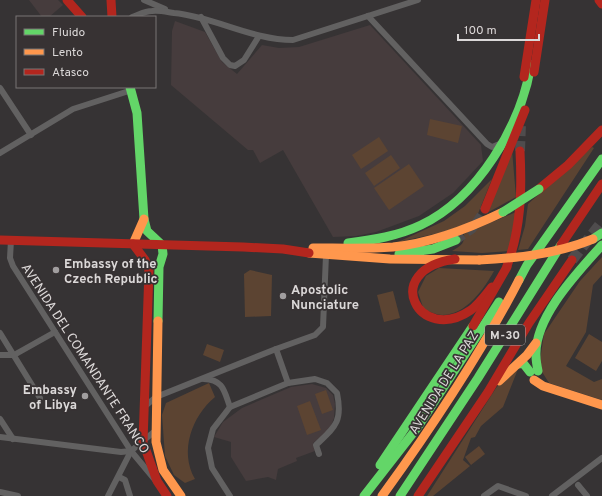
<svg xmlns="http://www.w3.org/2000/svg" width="602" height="496" viewBox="0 0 602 496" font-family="Overpass,sans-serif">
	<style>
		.built { fill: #463c3d }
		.green { fill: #5c4432 }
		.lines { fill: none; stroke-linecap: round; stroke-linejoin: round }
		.secondary-tunnel { stroke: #4f4c4d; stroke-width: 9; stroke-dasharray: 9 4.5; stroke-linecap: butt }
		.primary-tunnel { stroke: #4f4c4d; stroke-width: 10; stroke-dasharray: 10 5; stroke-linecap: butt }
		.highway-tunnel { stroke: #4f4c4d; stroke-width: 11; stroke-dasharray: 11 5.5; stroke-linecap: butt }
		.street { stroke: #626161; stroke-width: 6 }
		.fast { stroke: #63d668; stroke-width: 9 }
		.slow { stroke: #ff974d; stroke-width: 9 }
		.jam { stroke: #b3261e; stroke-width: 9 }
		.fast-bridge { stroke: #63d668; stroke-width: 9 }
		.slow-bridge { stroke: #ff974d; stroke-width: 9 }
		.poi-dot { fill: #a19e9f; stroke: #373233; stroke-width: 1.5 }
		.labels { text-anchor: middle; stroke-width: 3.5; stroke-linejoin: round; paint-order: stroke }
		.shield { fill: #373233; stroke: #aaa6a6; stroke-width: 1 }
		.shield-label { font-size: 12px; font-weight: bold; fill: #dbd8d8 }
		.poi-label { font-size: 13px; font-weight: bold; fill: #dbd8d8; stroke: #373233; text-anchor: start }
		.street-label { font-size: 13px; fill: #dbd8d8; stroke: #373233 }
	</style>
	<rect width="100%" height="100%" fill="#363334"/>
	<g class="built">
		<path d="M29,0H58L63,5L49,17H42Z"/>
		<path d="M175,21L205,32L222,62L237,74L262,45L279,48L299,47L370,25L481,145L483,161L453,193L419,216L376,232L356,236L333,237L283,150L260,163L253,150H248L171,85L172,31Z"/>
		<path d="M312,384L326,388L333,395L335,404L334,418L331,426L325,434L313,443L315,451L296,458L297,461L278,469L276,480L268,477L246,481L231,457V442L214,437L223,422L242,408L291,387Z"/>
	</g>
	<g class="green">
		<path d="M430,119L462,126L458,143L427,135Z"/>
		<path d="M379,137L388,151L361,169L352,155Z"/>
		<path d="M592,147L594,148L528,249L518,250L525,226L528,204Z"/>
		<path d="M512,150L516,197L485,214Z"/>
		<path d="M391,155L400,168L374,186L365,173Z"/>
		<path d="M409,164L424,186L389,210L374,188Z"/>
		<path d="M492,179L475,221L443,232L398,242L444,221L465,206Z"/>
		<path d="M516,212L511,251L482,253L452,251C460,246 465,244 464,234Z"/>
		<path d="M602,257V275L593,285L586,332L566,366L594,382L602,379V400L549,383L539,367L544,334L580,281Z"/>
		<path d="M439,268L494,271C484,289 466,315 442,315C437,315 429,311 424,310L418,292L426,276Z"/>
		<path d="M250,270L272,275L271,316L245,317L244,274Z"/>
		<path d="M393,291L400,318L384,322L377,295Z"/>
		<path d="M589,334L602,342V361L596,371L575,358Z"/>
		<path d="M207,344L224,350L220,362L203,355Z"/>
		<path d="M518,369L503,407L481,426L475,437L471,438L463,460L470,466L433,496H427L496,388L508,374Z"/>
		<path d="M209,383L215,397C192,416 179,451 195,479L185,483L174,475L165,456L162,415L166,403Z"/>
		<path d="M326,390L333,410L322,414L315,394Z"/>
		<path d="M310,401L321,430L307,435L297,406Z"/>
		<path d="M479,446L485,454L471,465L465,457Z"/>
	</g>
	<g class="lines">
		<path class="secondary-tunnel" d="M456,240L472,229L485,209"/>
		<path class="primary-tunnel" d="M520,151L521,123"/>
		<path class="highway-tunnel" d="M572,260L602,222"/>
		<g class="street">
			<path d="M144,0L165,9"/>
			<path d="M368,16L487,144L492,147L502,143"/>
			<path d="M132,17C138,15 145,11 152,11C159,10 167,12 174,13C215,17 252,40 293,40L418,0"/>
			<path d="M201,17L223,58L230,65L235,66L244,60L259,36"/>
			<path d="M0,88L31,135"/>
			<path d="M0,153L73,109L132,90"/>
			<path d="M11,240L10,258L13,266L131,451L156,481"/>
			<path d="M0,333L40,398"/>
			<path d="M276,349L288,383"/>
			<path d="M0,355H14"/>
			<path d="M14,355L55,332"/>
			<path d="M204,379C224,380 224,391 230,407"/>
			<path d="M144,407L156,397L276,349L315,335L323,327L326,255"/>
			<path d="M0,419L13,439"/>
			<path d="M0,437L121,452L131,451"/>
			<path d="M119,477L125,480L130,496"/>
			<path d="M578,485L587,496"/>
			<path d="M0,492L18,496"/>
			<path d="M108,496L131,451L155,431"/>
			<path d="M230,496L212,468L208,448L213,429L230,407L288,383L315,379L327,383L337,393C343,422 335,427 316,445L319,454"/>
			<path d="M484,496L498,486L526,496"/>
			<path d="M552,496L602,458"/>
		</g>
		<g class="fast">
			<path d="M130,87L137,113L144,219L147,231L162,245L163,254L159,267L158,321"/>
			<path d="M593,239L602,233"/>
			<path d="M348,243C373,240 398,236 421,225C478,198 521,125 531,65"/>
			<path d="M399,254L433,249L456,240"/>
			<path d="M519,280L527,265L602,159"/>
			<path d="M518,364L523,363L530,372"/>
			<path d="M538,371C537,366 536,361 536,356C534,317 578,272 602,245"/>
			<path d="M380,465L473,326"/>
			<path d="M364,496L417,428L499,302"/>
			<path d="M400,496L478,378L561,245"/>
		</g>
		<g class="slow">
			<path d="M133,244L144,219"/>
			<path d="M313,248C339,248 366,249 393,247C431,243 468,229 503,212"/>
			<path d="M309,253L390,259L479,260"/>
			<path d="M158,321L156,442L163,470L181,496"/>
			<path d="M534,380L543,386L602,405"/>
			<path d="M499,381L527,355L536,343"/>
			<path d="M382,496C432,427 480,355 519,280"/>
		</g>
		<g class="jam">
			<path d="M67,0L82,17"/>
			<path d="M111,0L112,17"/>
			<path d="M599,0L602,4"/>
			<path d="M534,72L545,0"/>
			<path d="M524,77L536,0"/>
			<path d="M539,189L568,165L602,130"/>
			<path d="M485,209L525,110"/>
			<path d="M0,240L243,247L283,249L309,253"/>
			<path d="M133,244L145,260L149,270L143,442L157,481L167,496"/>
			<path d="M561,245L602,184"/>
			<path d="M455,259C379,270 419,346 471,310C479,304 486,294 492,287"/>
			<path d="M507,266C521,228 522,191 520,151"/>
			<path d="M473,326L507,267"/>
			<path d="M418,496L488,392L529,323L572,260"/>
		</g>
		<path class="fast-bridge" d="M503,212L539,189"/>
		<path class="slow-bridge" d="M479,260C519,258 556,254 593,239"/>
	</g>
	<g class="poi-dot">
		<circle cx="56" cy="270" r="4"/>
		<circle cx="283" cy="296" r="4"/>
		<circle cx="85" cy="396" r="4"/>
	</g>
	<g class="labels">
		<rect class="shield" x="485" y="325" width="40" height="20" rx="3"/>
		<g class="shield-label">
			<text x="505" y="339">M-30</text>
		</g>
		<g class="poi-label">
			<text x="64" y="268">Embassy of the<tspan x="64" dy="15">Czech Republic</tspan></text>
			<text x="291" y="294">Apostolic<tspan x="291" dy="15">Nunciature</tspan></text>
			<text x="77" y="394" text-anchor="end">Embassy<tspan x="77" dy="15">of Libya</tspan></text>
		</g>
		<g class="street-label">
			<text transform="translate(86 358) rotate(57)" y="5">AVENIDA DEL COMANDANTE FRANCO</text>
			<text transform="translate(443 382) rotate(-58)" y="5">AVENIDA DE LA PAZ</text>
		</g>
	</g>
	<rect x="16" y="16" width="140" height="72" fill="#373233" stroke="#797475"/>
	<rect x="24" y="29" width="20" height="6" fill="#63d668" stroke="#797475"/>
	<text x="52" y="36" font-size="12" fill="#dbd8d8">Fluido</text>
	<rect x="24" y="49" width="20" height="6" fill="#ff974d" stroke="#797475"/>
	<text x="52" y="56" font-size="12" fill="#dbd8d8">Lento</text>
	<rect x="24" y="69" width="20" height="6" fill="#b3261e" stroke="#797475"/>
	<text x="52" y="76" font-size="12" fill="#dbd8d8">Atasco</text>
	<path d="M458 34v6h81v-6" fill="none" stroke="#dbd8d8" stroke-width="2"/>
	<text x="464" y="34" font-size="12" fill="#dbd8d8" stroke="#373233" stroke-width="3" paint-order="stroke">100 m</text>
</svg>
